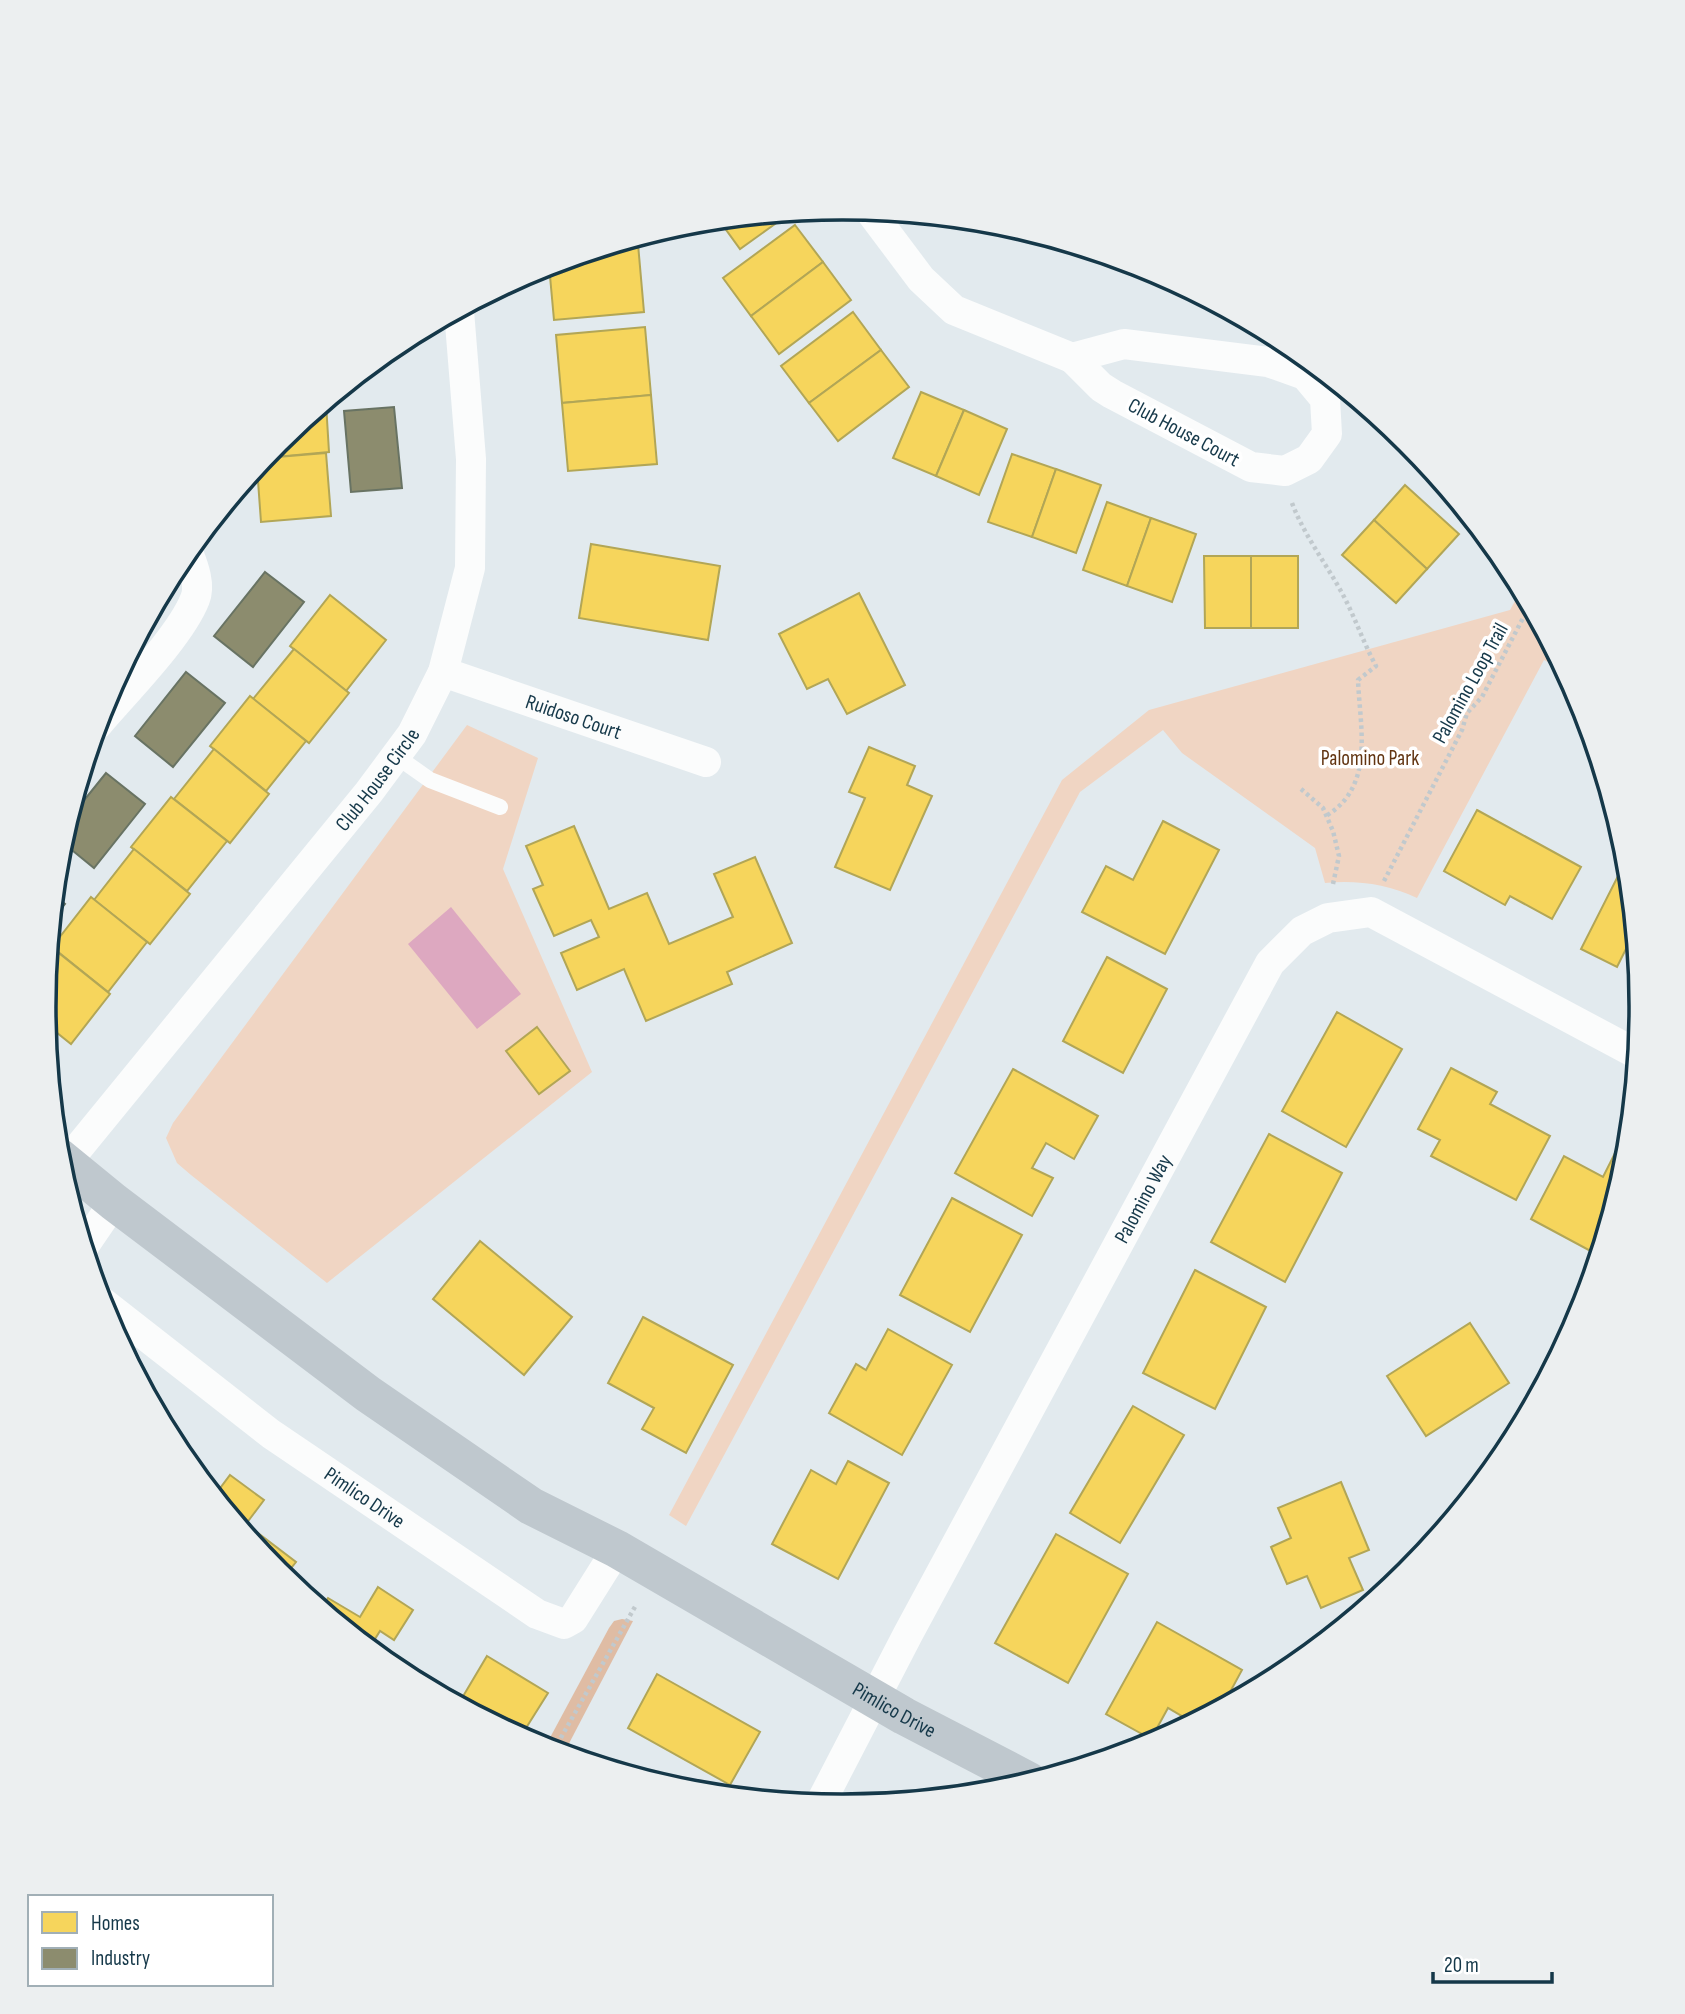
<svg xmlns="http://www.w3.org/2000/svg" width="1685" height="2014" viewBox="0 0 1685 2014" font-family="'Sofia Sans Condensed',sans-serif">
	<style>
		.green { fill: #f0d5c3 }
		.forest { fill: #dfbca4 }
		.water { fill: #dda8c0 }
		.homes { fill: #f6d55c; stroke: #b2a656; stroke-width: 2 }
		.industry { fill: #8c8c6e; stroke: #687363; stroke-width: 2 }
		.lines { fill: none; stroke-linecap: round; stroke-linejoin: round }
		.path { stroke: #c1c9cd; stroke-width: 4.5; stroke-dasharray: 3.5 3.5; stroke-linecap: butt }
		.lane { stroke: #fbfcfc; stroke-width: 16 }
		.street { stroke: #fbfcfc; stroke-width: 30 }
		.secondary { stroke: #bfc8ce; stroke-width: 38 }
		.labels { text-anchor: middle; stroke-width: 7; stroke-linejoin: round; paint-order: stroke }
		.street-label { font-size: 21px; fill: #153849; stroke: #fff }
		.park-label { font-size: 21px; fill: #623512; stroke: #fff }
		.rim { fill: none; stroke: #153849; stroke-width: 3.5 }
	</style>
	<rect width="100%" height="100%" fill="#e2eaee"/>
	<g class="green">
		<path d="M1521,590L1564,670L1544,660L1417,898C1387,884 1357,880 1325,883L1315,848L1182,753L1163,730L1080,792L686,1526L669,1515L1062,780L1149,710L1510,610Z"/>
		<path d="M467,725L538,758L503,869L592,1072L327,1283L191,1175L177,1163L166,1138L173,1123Z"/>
	</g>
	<path class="forest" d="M622,1619L633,1621L564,1753L545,1747L609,1628L614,1621Z"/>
	<path class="water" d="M451,907L521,994L477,1029L408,944Z"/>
	<g class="homes">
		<path d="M789,214L740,249L719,220Z"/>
		<path d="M795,225L823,262L751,316L723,278Z"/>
		<path d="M638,244L644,312L554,320L549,265L611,246Z"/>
		<path d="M823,262L851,300L779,354L751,316Z"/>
		<path d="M853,312L881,350L809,403L781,366Z"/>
		<path d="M645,327L651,395L562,403L556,335Z"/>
		<path d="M881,350L909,387L838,441L809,403Z"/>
		<path d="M921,392L964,410L936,476L893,458Z"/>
		<path d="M651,395L657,464L568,471L562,403Z"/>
		<path d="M326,403L329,452L265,458L278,442Z"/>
		<path d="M964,410L1007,429L979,495L936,476Z"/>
		<path d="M326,453L331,516L261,522L257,467L265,458Z"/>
		<path d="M1012,454L1056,469L1032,537L988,522Z"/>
		<path d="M1056,469L1101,485L1076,553L1032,537Z"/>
		<path d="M1405,485L1459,534L1427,569L1374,520Z"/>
		<path d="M1107,502L1151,518L1127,586L1083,570Z"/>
		<path d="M1151,518L1196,534L1172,602L1127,586Z"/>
		<path d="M1374,520L1427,569L1396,603L1342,555Z"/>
		<path d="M591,544L720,566L708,640L579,618Z"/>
		<path d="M1204,556H1251V628H1205Z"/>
		<rect x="1251" y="556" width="47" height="72"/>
		<path d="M859,593L905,685L847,714L828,679L807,689L779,634Z"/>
		<path d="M330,595L386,640L346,691L290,646Z"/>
		<path d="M294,649L349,693L309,743L253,699Z"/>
		<path d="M250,696L306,741L266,791L210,746Z"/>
		<path d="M869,747L915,766L907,785L932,796L890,890L835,867L865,798L849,792Z"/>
		<path d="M214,749L269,794L230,843L174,799Z"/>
		<path d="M171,797L227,841L187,891L131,847Z"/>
		<path d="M1477,810L1581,867L1552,919L1510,896L1505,905L1444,871Z"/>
		<path d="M1163,821L1219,850L1165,954L1082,912L1106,866L1133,880Z"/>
		<path d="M574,826L609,909L647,893L669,944L733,917L714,874L755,857L792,943L727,972L732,984L646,1021L624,969L577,990L561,953L599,937L591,920L554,936L533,889L543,885L526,846Z"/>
		<path d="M134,849L190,894L150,944L94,900Z"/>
		<path d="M1620,872L1628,876L1634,933L1617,967L1581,949Z"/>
		<path d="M91,897L147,942L108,992L52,947Z"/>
		<path d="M55,950L110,994L71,1044L46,1024L44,1007L49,958Z"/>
		<path d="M1107,957L1167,989L1123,1073L1063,1041Z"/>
		<path d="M1337,1012L1402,1049L1346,1147L1282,1111Z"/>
		<path d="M537,1027L570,1071L539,1094L506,1051Z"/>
		<path d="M1451,1068L1497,1092L1490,1104L1550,1136L1516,1200L1431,1156L1440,1140L1418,1129Z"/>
		<path d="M1013,1069L1098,1116L1074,1159L1046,1143L1032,1168L1053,1178L1032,1216L955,1173Z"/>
		<path d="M1269,1134L1342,1173L1285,1282L1211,1242Z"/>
		<path d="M1615,1153L1626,1159V1163L1598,1255L1531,1219L1564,1156L1603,1177Z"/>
		<path d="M952,1198L1022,1235L970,1332L900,1295Z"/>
		<path d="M480,1241L572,1317L524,1375L433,1299Z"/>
		<path d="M1195,1270L1266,1307L1215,1409L1143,1373Z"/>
		<path d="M643,1317L733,1365L686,1453L642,1429L654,1408L608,1383Z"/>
		<path d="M1470,1323L1509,1383L1426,1436L1387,1376Z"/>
		<path d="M888,1329L952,1365L902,1455L829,1413L856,1364L866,1370Z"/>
		<path d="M1133,1406L1184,1435L1120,1543L1070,1513Z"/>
		<path d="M848,1461L889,1483L838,1579L772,1544L811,1470L836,1484Z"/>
		<path d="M230,1475L264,1500L246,1524L296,1562L284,1577L215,1495Z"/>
		<path d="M1341,1482L1369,1550L1349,1558L1363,1590L1321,1608L1307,1576L1287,1584L1271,1547L1291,1538L1278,1508Z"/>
		<path d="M1056,1534L1128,1574L1068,1683L995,1643Z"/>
		<path d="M378,1587L413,1610L394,1640L380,1631L370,1647L322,1608L328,1598L360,1617Z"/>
		<path d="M1157,1622L1242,1670L1223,1705L1192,1722L1168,1708L1151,1739L1106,1714Z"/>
		<path d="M487,1656L548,1693L521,1736L459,1703Z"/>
		<path d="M657,1674L760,1732L730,1785L628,1728Z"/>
	</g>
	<g class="industry">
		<path d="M394,407L402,488L351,492L344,411Z"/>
		<path d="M265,572L304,602L253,667L214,636Z"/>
		<path d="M186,672L225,703L173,767L135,736Z"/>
		<path d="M106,773L145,804L94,868L62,842L69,819Z"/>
		<path d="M55,896L65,904L52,920Z"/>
	</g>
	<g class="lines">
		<g class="path">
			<path d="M1292,503C1304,535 1325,562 1342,593C1355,617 1363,642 1376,666L1358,680C1360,729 1375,786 1326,816"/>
			<path d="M1301,789L1323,808L1333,831L1339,856L1333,884"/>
			<path d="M1384,881L1462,730L1467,713L1482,697L1523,618L1531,610"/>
			<path d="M554,1750L636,1605"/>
		</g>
		<path class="lane" d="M396,756L430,780L500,807"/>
		<g class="street">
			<path d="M870,211L921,279L954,310L1072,358"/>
			<path d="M1124,344L1268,362L1305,375L1325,399L1327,434L1309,459L1285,471L1251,467L1112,394L1101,387L1072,358Z"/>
			<path id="s1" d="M443,672L706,762"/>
			<path d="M98,724C125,692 180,637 195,599C201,585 193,565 188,552"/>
			<path id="s2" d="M66,1163L369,792L412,734L443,672L470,568L471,459L459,311"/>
			<path d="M84,1246L114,1202"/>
			<path id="s3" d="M101,1301L271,1434L537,1614L564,1624L573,1619L617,1549"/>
			<path id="s4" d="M820,1804L908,1634L1270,963L1302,931L1328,918L1371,912L1637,1054"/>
		</g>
		<path class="secondary" id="s5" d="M59,1157L114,1202L368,1394L531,1506L617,1549L904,1716L1029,1781"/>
	</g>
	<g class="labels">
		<g class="street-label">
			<text transform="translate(1184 432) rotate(28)" y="7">Club House Court</text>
			<text transform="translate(1470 683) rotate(-61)" y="7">Palomino Loop Trail</text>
			<text dy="7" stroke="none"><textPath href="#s1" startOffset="138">Ruidoso Court</textPath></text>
			<text dy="7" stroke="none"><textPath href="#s2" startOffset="494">Club House Circle</textPath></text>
			<text dy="7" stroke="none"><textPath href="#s4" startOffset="686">Palomino Way</textPath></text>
			<text dy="7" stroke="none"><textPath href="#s3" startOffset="329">Pimlico Drive</textPath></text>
			<text dy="7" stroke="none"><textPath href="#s5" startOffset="1004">Pimlico Drive</textPath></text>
		</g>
		<g class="park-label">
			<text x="1370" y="765">Palomino Park</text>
		</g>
	</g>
	<path d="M0 0H1685V2014H0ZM842 220H843A786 786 0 0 1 1629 1006V1008A786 786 0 0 1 843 1794H842A786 786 0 0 1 56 1008V1006A786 786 0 0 1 842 220Z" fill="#eceff0" fill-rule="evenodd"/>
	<path class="rim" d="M842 220H843A786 786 0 0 1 1629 1006V1008A786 786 0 0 1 843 1794H842A786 786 0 0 1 56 1008V1006A786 786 0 0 1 842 220Z"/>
	<rect x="28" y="1895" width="245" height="91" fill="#ffffff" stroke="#a1afb6" stroke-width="2"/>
	<rect x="42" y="1912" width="35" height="21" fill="#f6d55c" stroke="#a1afb6" stroke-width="2"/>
	<text x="91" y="1930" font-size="21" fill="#153849">Homes</text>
	<rect x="42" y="1948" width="35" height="21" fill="#8c8c6e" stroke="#a1afb6" stroke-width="2"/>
	<text x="91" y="1965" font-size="21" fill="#153849">Industry</text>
	<path d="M1433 1972v10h119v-10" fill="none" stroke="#153849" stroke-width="3.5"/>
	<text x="1444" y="1972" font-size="21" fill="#153849" stroke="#ffffff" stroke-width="5" paint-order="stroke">20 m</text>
</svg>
